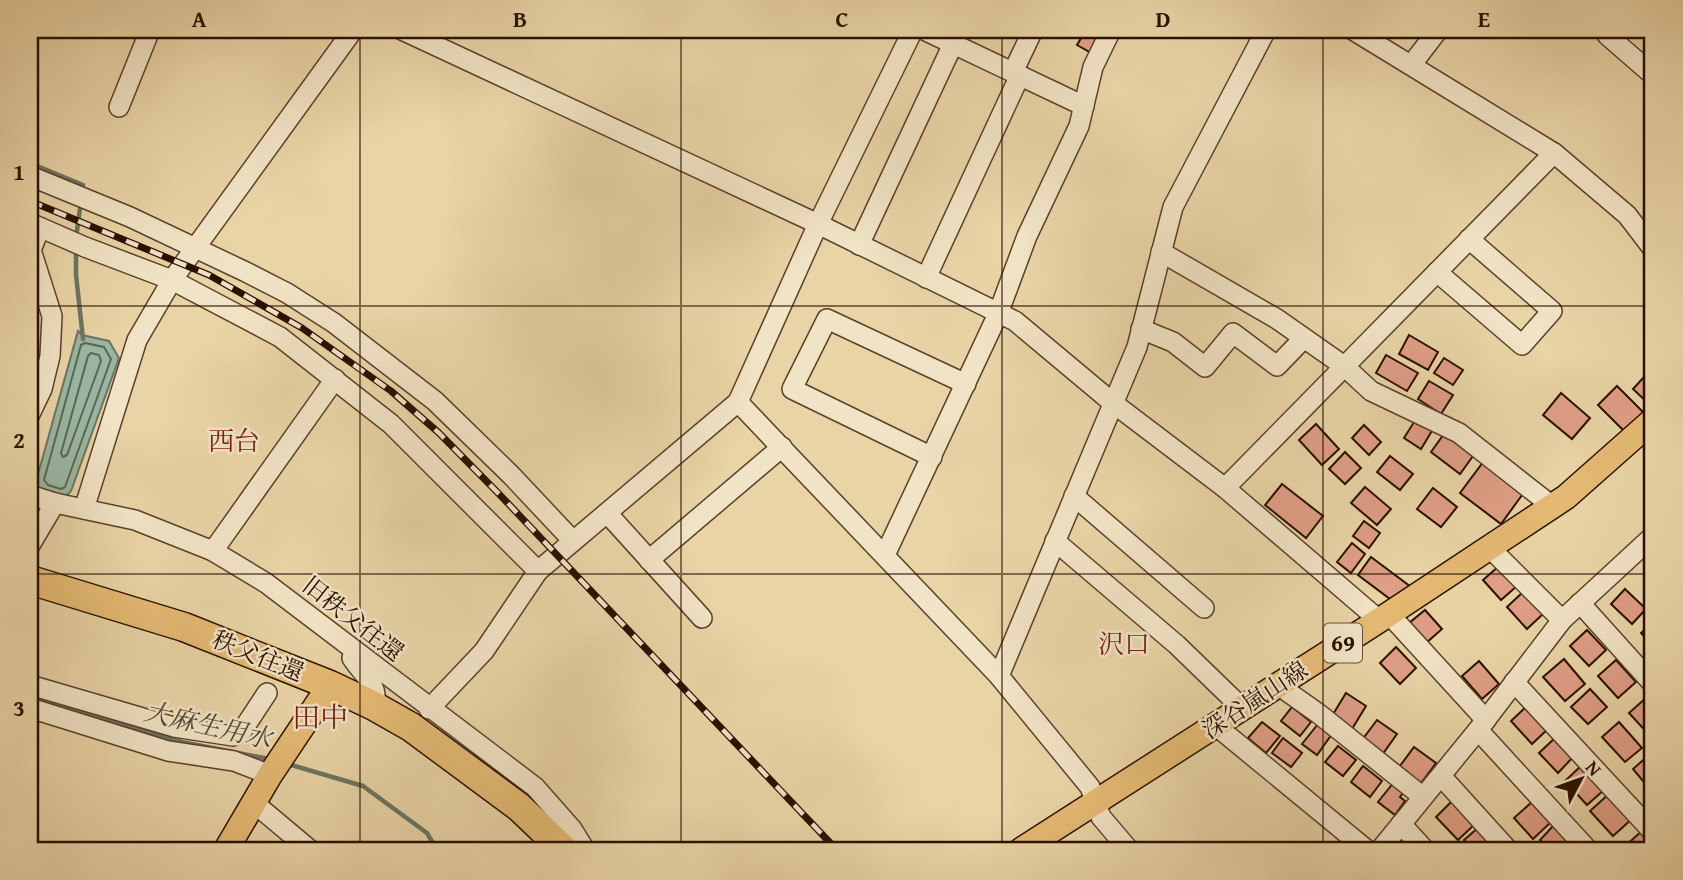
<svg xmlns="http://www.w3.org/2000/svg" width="1683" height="880" viewBox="0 0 1683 880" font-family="'Gentium Book Plus','Noto Serif JP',serif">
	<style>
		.water { fill: #98b8a4; stroke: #6c7562; stroke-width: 2 }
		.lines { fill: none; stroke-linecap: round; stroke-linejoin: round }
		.shore { stroke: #606452; stroke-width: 2 }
		.stream { stroke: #6c7562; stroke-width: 4.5 }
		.building { fill: #e09f86; stroke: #291000; stroke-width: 2 }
		.minor-casing { stroke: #59412a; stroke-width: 22 }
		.major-casing { stroke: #291000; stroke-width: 27 }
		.highway-casing { stroke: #291000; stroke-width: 31 }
		.minor { stroke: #f1e3c5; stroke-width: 19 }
		.major { stroke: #e4ba73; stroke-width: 24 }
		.highway { stroke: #e4ba73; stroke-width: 28 }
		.rail-casing { stroke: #291000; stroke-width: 7 }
		.rail { stroke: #f1e3c5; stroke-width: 4.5; stroke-dasharray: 13; stroke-linecap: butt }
		.grid { fill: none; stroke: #291000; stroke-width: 2; stroke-opacity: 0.55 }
		.labels { text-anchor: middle; stroke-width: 5; stroke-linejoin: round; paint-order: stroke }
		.shield { fill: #f1e3c5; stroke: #654f3b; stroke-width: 2 }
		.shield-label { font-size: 23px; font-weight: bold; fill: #291000 }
		.street-label { font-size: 24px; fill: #291000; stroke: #f1e3c5 }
		.neighbourhood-label { font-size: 26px; fill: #7a1f14; stroke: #f1e3c5 }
		.water-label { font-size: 26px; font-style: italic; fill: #504b39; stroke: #f1e3c5 }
		.quarter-label { font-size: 28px; fill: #7a1f14; stroke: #f1e3c5 }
		.neatline { fill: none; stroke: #291000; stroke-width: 2.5 }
		.grid-label { font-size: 23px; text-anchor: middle; font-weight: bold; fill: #291000 }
	</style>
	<rect width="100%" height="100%" fill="#e9d4a6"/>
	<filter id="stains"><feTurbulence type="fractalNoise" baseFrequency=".00286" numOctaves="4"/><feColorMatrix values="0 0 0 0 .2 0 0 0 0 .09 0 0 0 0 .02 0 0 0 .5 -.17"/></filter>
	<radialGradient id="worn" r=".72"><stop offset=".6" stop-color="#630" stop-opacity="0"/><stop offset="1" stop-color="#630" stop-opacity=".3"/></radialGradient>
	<path class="water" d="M78,331L82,335L109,341L119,358L71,491L65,497L45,492L35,485Z"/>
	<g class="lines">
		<g class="shore">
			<path d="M85,343L104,347L111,359L65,487L61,489L48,485L44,480L81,345Z"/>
			<path d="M91,353L99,355L101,361L67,455L63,457L61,453L88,356Z"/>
		</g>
		<g class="stream">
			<path d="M30,163L83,185L82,193"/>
			<path d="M76,238L81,201"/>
			<path d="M76,250V275L83,339"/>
			<path d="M30,516L38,503"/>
			<path d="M30,698L182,742L269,759"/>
			<path d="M288,764L363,786L427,833L437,850"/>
		</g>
	</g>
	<g class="building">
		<path d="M1086,30L1102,38L1095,55L1077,45Z"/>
		<path d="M1409,335L1438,352L1428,370L1399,354Z"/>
		<path d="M1386,355L1418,373L1407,391L1376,373Z"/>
		<path d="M1444,358L1463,370L1453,385L1434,373Z"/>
		<path d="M1653,367V403L1651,406L1633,389Z"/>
		<path d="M1429,381L1453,395L1441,414L1418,399Z"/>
		<path d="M1617,386L1646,415L1627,434L1598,405Z"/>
		<path d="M1561,393L1590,418L1572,439L1543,415Z"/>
		<path d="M1416,419L1433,429L1421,449L1404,438Z"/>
		<path d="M1316,424L1339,449L1322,465L1299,440Z"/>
		<path d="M1364,425L1381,442L1369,455L1352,438Z"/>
		<path d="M1444,434L1473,456L1460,474L1431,452Z"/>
		<path d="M1345,452L1361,468L1345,484L1329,469Z"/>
		<path d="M1390,456L1413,474L1400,490L1377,472Z"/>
		<path d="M1484,461L1525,491L1501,524L1460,493Z"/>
		<path d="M1282,484L1323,516L1306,538L1265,505Z"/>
		<path d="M1365,487L1391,509L1377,525L1351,503Z"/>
		<path d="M1433,488L1457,507L1441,527L1417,509Z"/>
		<path d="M1364,521L1380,533L1369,548L1353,536Z"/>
		<path d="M1352,543L1365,554L1351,573L1337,562Z"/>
		<path d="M1371,557L1411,587L1398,605L1358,575Z"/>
		<path d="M1499,566L1517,586L1501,600L1483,580Z"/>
		<path d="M1625,589L1646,609L1632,624L1611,604Z"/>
		<path d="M1524,591L1544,613L1527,629L1507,607Z"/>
		<path d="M1425,610L1442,629L1425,644L1408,624Z"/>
		<path d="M1653,622V646L1641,633Z"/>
		<path d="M1587,630L1606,650L1589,666L1570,646Z"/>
		<path d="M1396,647L1416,668L1400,684L1380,663Z"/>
		<path d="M1564,659L1585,684L1565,701L1543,677Z"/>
		<path d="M1616,660L1636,682L1618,698L1598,676Z"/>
		<path d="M1479,661L1499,684L1482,699L1462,676Z"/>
		<path d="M1590,689L1607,707L1588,724L1571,707Z"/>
		<path d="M1346,693L1366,706L1352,729L1332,716Z"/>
		<path d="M1647,697L1653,704L1652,738L1629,713Z"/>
		<path d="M1528,705L1550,727L1532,744L1511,721Z"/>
		<path d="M1292,707L1311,722L1300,736L1281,721Z"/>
		<path d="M1377,720L1397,734L1382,755L1362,740Z"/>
		<path d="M1262,722L1280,736L1266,753L1248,738Z"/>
		<path d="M1619,722L1642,748L1625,762L1602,737Z"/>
		<path d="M1318,724L1332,734L1317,755L1302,744Z"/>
		<path d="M1557,736L1575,755L1558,773L1539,753Z"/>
		<path d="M1283,738L1302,753L1291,767L1272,753Z"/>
		<path d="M1338,746L1356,760L1343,776L1325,762Z"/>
		<path d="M1414,747L1436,763L1419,786L1397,770Z"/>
		<path d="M1649,755L1653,760V782L1648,787L1633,769Z"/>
		<path d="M1582,765L1604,790L1587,805L1565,781Z"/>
		<path d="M1363,766L1382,781L1370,797L1351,782Z"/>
		<path d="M1394,782L1405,790L1400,797L1405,801L1395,815L1378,802Z"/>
		<path d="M1610,793L1633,818L1613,836L1590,811Z"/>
		<path d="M1453,800L1475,824L1458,840L1436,817Z"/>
		<path d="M1533,801L1552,821L1533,839L1514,818Z"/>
		<path d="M1554,825L1572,842L1565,850H1550L1540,840Z"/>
		<path d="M1479,827L1496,845L1490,850H1474L1464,840Z"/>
		<path d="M1643,830L1653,842V850H1627L1624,847Z"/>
	</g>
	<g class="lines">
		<g class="minor-casing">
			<g id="minor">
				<path d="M402,30L818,224L1015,321L1113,403L1225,488L1379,620"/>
				<path d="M924,30L1084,106"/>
				<path d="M1353,30L1554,153L1627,215L1653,249"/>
				<path d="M1607,35L1653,75"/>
				<path d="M1412,64L1438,30"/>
				<path d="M1013,72L1033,30"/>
				<path d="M119,107L150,30"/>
				<path d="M30,176L130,217L246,272L287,293L334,323L435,401L511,475L573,541"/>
				<path d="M30,223L85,247L172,280L280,337L391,424L538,571"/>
				<path d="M859,245L953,44"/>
				<path d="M1161,252L1277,319L1344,366L1371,391L1459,433L1552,506"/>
				<path d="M1437,272L1522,345L1552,311L1469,239"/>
				<path d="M926,278L1020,75"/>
				<path d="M1141,329L1173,342L1205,367L1233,333L1277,366L1304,338"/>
				<path d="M738,402L999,676L1090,787L1101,817L1129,850"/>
				<path d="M30,414L42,389L50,356L52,316L31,250L40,228"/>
				<path d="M932,457L792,389L827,319L966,384"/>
				<path d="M1225,488L1554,153"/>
				<path d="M30,495L55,503L135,520L213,551L266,583L535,787L572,829L585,850"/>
				<path d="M1074,496L1204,608"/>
				<path d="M84,509L137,340L172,280L353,30"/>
				<path d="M607,513L702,618"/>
				<path d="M1055,541L1177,645L1242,708"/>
				<path d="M30,545L55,503"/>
				<path d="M1490,548L1562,620"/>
				<path d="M213,551L335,379"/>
				<path d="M885,555L998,314L1027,236L1079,126L1093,67L1111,30"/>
				<path d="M649,560L782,447"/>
				<path d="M1580,603L1653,684"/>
				<path d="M1389,614L1486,720"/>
				<path d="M352,658C363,675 380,685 374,706"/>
				<path d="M999,676L1137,347L1173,207L1266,30"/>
				<path d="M1514,682L1653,832"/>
				<path d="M30,685L174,727L233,736L242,731L267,693"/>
				<path d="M1278,685L1319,714L1423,797"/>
				<path d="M30,708L168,751L234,761L270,775"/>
				<path d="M429,709L484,651L538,571L738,402L818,224L913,30"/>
				<path d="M1215,725L1367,850"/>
				<path d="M1478,730L1588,850"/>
				<path d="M1441,776L1508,850"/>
				<path d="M254,803L310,850"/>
				<path d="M1401,824L1425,850"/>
				<path d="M1380,850L1478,730L1562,620L1653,536"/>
			</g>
		</g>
		<g class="major-casing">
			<g id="major">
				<path d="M226,850L270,775L330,685"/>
				<path d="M1021,850L1389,614L1566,497L1653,420"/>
			</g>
		</g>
		<g class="highway-casing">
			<path id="highway" d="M30,580L184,627L330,685L374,706L411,727L519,807L564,850"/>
		</g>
		<use href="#minor" class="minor"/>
		<use href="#major" class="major"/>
		<use href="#highway" class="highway"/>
		<g class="rail-casing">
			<path id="rail" d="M30,201L209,275L302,328L391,391L439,433L500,495L837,850"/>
		</g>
		<use href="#rail" class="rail"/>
	</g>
	<path class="grid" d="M360,30V850M681,30V850M1002,30V850M1323,30V850M30,306H1653M30,574H1653"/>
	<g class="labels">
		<rect class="shield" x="1324" y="623.5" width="38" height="39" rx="5"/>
		<g class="shield-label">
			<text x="1343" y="651">69</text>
		</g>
		<g class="street-label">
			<text transform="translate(353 619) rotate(38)" y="8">旧秩父往還</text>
			<text transform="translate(258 656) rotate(22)" y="8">秩父往還</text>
			<text transform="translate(1255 700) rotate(-33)" y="8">深谷嵐山線</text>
		</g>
		<g class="neighbourhood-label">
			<text x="234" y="450">西台</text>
			<text x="1124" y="653">沢口</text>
		</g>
		<g class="water-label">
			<text transform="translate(208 725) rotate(13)" y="9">大麻生用水</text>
		</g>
		<g class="quarter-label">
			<text x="320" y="727">田中</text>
		</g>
	</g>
	<rect width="1683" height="880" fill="none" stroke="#e9d4a6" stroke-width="77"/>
	<g transform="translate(1581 779) rotate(49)" stroke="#f1e3c5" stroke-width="5" paint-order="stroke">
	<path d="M0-5L12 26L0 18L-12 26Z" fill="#291000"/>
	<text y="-10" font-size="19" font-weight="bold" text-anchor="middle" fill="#291000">N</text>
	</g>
	<rect x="38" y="38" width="1606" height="804" class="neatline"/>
	<g class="grid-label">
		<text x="199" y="27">A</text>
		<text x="520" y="27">B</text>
		<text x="842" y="27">C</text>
		<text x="1163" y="27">D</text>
		<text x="1484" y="27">E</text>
		<text x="19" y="180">1</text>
		<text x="19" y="448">2</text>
		<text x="19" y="716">3</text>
	</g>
	<rect width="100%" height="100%" filter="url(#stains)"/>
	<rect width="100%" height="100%" fill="url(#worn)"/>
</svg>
